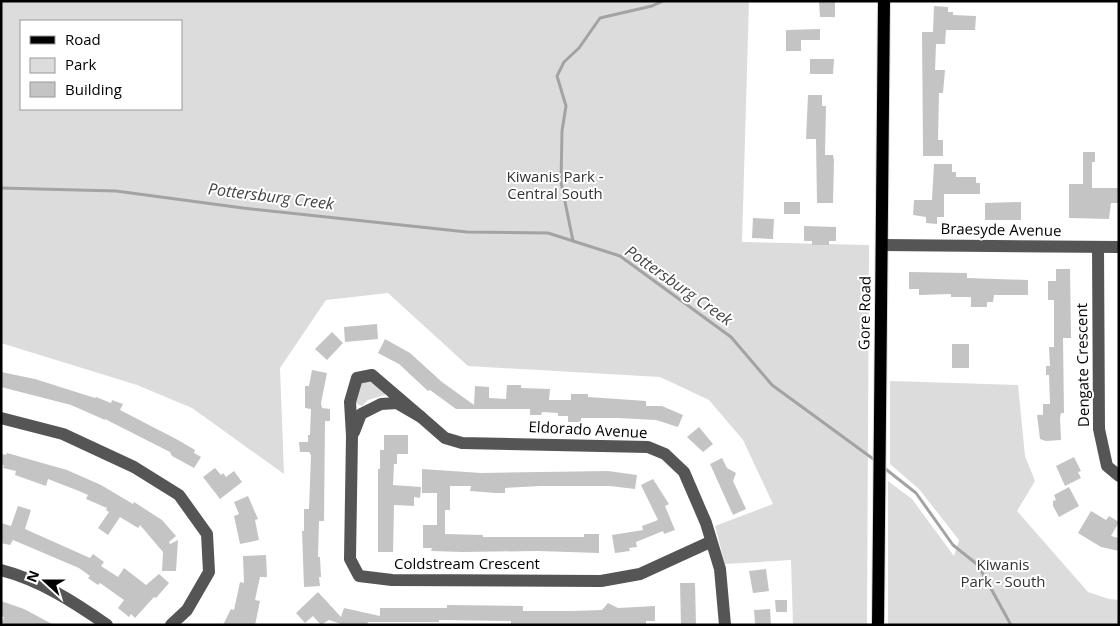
<svg xmlns="http://www.w3.org/2000/svg" width="1120" height="626" viewBox="0 0 1120 626" font-family="'Open Sans',sans-serif">
	<style>
		.green { fill: #dcdcdc; fill-rule: evenodd }
		.lines { fill: none; stroke-linecap: round; stroke-linejoin: round }
		.stream { stroke: #a3a3a3; stroke-width: 3 }
		.building { fill: #c4c4c4 }
		.major-casing { stroke: #dbdbdb; stroke-width: 14 }
		.minor { stroke: #555; stroke-width: 12 }
		.major { stroke: #000; stroke-width: 12 }
		.labels { text-anchor: middle; stroke-width: 4; stroke-linejoin: round; paint-order: stroke }
		.park-label { font-size: 15px; fill: #333; stroke: #fff }
		.street-label { font-size: 15px; fill: #000; stroke: #fff }
		.water-label { font-size: 16px; font-style: italic; fill: #444; stroke: #fff }
	</style>
	<rect width="100%" height="100%" fill="#fff"/>
	<g class="green">
		<path d="M1,1H749L742,242L869,245L867,625H793L791,560L725,564L715,526L773,504L743,440L709,400L660,377L468,366L388,293L326,300L280,368L284,474L192,408L137,385L1,343ZM21,21H181V109H21Z"/>
		<path d="M363,381H370L385,391V395L368,400L362,406L354,403L357,387Z"/>
		<path d="M890,381L1018,385L1025,456L1035,481L1017,511L1088,592L1109,599L1119,600V625H888V481L912,499L954,556L959,540L919,489L890,464Z"/>
	</g>
	<g class="lines">
		<g class="stream">
			<path d="M1,188L116,191L243,208L467,232L548,233L620,256L731,337L772,385L876,461"/>
			<path d="M573,241L561,182L562,131L566,106L557,76L564,62L579,48L600,18L652,6L663,1"/>
			<path d="M883,467L916,493L953,545L978,565L1011,625"/>
		</g>
	</g>
	<g class="building">
		<path d="M819,1H835V17H820Z"/>
		<path d="M934,6L948,7V12H953V15L976,16L975,30H946L945,44H936L935,70H945L943,93H939L938,140H943V156H923V150L922,32H933Z"/>
		<path d="M820,29V40H801V51H786V30Z"/>
		<path d="M810,59H834L833,74H810Z"/>
		<path d="M808,95H822V106H826L825,155H833L834,160L833,203H817L816,139H806Z"/>
		<path d="M1083,152H1095V162H1092V188H1118V203H1111L1109,219L1069,218V184H1083Z"/>
		<path d="M934,164H952V172H956V177H976V183H980V194H944V217H937V224L926,223V217L913,215L914,200H932Z"/>
		<rect x="784" y="202" width="16" height="12"/>
		<path d="M1021,202V220H985V203Z"/>
		<path d="M753,218L774,219L773,239L752,238Z"/>
		<path d="M804,226L836,227V241H829V245H812V241H804Z"/>
		<path d="M1056,269H1070L1071,338H1063L1064,413H1061L1060,418L1061,440L1046,441L1040,439L1037,415H1043V404H1050L1049,375H1046V366H1050L1049,347H1054V300H1048V281H1056Z"/>
		<path d="M909,272L967,273V278L1028,280V295H994L993,302H987V307H971V297H951V294L919,295V289H909Z"/>
		<path d="M377,324L378,339L345,342L344,327Z"/>
		<path d="M332,332L343,343L327,360L315,349Z"/>
		<path d="M385,339L410,353L442,382L474,405L475,386L489,387V398L506,399L507,385H521V388L550,389L549,400H571V394H588V397L646,401V406H662L683,415L678,427L656,420L618,418H581V422H568V416H558V413L542,412L541,415H530V409H456L430,390L428,391L399,364L378,353Z"/>
		<rect x="952" y="344" width="17" height="24"/>
		<path d="M312,370L327,373L321,403L322,408L330,409V421H325L324,521H319L318,557H320L321,577H319L320,586L304,587L302,531H304V509H309L311,455L309,452H300L299,442H308V435H310L311,409L305,408V386H309Z"/>
		<path d="M1,372L35,379L95,398L96,397L111,403L112,400L123,404L120,410L178,440L195,450L194,453L201,457L194,468L172,456L170,452L105,419V420L71,405L1,387Z"/>
		<path d="M699,427L713,444L703,452L687,437Z"/>
		<path d="M384,435H408V454H397V464H394L393,485L421,487L420,498L414,497V506L394,505L393,552H378V469H380V450H384Z"/>
		<path d="M7,453L67,470L101,485L133,504L134,502L162,520L176,536L169,542L170,544L178,540L176,571H162L163,552L140,525L138,528L120,517L108,535L98,528L109,512L106,510L107,508L86,499L88,495L79,491L48,479L46,486L15,475L16,471L3,468L4,465H1V454L6,455Z"/>
		<path d="M1074,457L1081,471L1078,472L1081,478L1065,486L1056,466Z"/>
		<path d="M722,458L727,468L736,473L733,481L746,509L733,515L710,464Z"/>
		<path d="M215,468L221,475L223,473L226,477L234,471L242,482L220,499L203,477Z"/>
		<path d="M422,469L481,473L608,471L637,475L635,489L610,486H540L505,488V493H496L470,491L471,486H450V510H445V534L483,535V537H584V534H599V553L538,551L463,552L431,551L432,548H423V525H437V493H422Z"/>
		<path d="M653,479L669,504L665,506L675,530L664,534L663,531L636,542L637,547L629,548L630,551L615,553L612,535L643,530L642,526L658,520L641,485Z"/>
		<path d="M1069,487L1079,506L1059,517L1053,506V501L1056,500L1054,495Z"/>
		<path d="M248,496L258,519L255,520L259,540L240,544L234,516L239,514L234,502Z"/>
		<path d="M18,506L31,510L25,529L90,558L93,554L104,562L101,566L118,577L124,568L146,585L159,574L169,583L156,598L154,597L135,618L131,614L129,617L118,608L124,600L100,583L98,585L88,578L90,576L79,568L13,540L10,545L1,543V523L11,526Z"/>
		<path d="M1091,511L1106,520L1109,516L1119,522L1111,536L1119,538V551L1101,547L1078,533Z"/>
		<path d="M266,555L267,577H260L255,600L260,601L255,625H223L231,609L234,610L240,582L244,583L243,556Z"/>
		<path d="M766,569L769,591L753,593L749,571Z"/>
		<path d="M680,583H695L696,625H681Z"/>
		<path d="M318,592L341,617L344,608L380,616V608H447V605L523,606V611H572L602,610L608,603L618,608L655,606V621H646V625H511V621L439,620V622H368L367,625H344L329,620L321,625L313,616L305,623L296,613Z"/>
		<path d="M775,600H787V612H776Z"/>
		<path d="M1,601L24,609L54,625H8L2,623L4,617L1,616Z"/>
		<path d="M770,609L771,625H757L755,623L754,610Z"/>
	</g>
	<g class="lines">
		<g class="major-casing">
			<path id="major" d="M878,625L884,1"/>
		</g>
		<g class="minor">
			<path d="M882,245L1119,247"/>
			<path d="M1098,247L1099,429L1107,466L1119,476"/>
			<path d="M421,417L372,375L357,378L350,402L352,436L350,559L359,576L392,580L601,581L640,574L710,542"/>
			<path d="M1,418L63,434L134,467L179,495L207,534L209,572L187,610L171,625"/>
			<path d="M354,432L361,414L381,404L397,403L421,417L445,438L462,443L648,447L665,454L684,472L706,523L720,569L725,625"/>
			<path d="M1,570C40,580 74,602 107,625"/>
		</g>
		<use href="#major" class="major"/>
	</g>
	<g class="labels">
		<g class="park-label">
			<text x="555" y="182">Kiwanis Park -<tspan x="555" dy="17">Central South</tspan></text>
			<text x="1003" y="570">Kiwanis<tspan x="1003" dy="17">Park - South</tspan></text>
		</g>
		<g class="street-label">
			<text transform="translate(1001 230) rotate(1)" y="5">Braesyde Avenue</text>
			<text transform="translate(865 313) rotate(-89)" y="5">Gore Road</text>
			<text transform="translate(1083 365) rotate(-91)" y="5">Dengate Crescent</text>
			<text transform="translate(588 430) rotate(3)" y="5">Eldorado Avenue</text>
			<text x="467" y="569">Coldstream Crescent</text>
		</g>
		<g class="water-label">
			<text transform="translate(271 196) rotate(7)" y="6">Pottersburg Creek</text>
			<text transform="translate(679 285) rotate(35)" y="6">Pottersburg Creek</text>
		</g>
	</g>
	<rect width="1120" height="626" fill="none" stroke="#000000" stroke-width="5"/>
	<rect x="20" y="20" width="162" height="90" fill="#ffffff" stroke="#999999"/>
	<rect x="30" y="36" width="25" height="8" fill="#000000" stroke="#999999"/>
	<text x="65" y="45" font-size="15" fill="#000000">Road</text>
	<rect x="30" y="58" width="25" height="15" fill="#dcdcdc" stroke="#999999"/>
	<text x="65" y="70" font-size="15" fill="#000000">Park</text>
	<rect x="30" y="82" width="25" height="15" fill="#c4c4c4" stroke="#999999"/>
	<text x="65" y="95" font-size="15" fill="#000000">Building</text>
	<g transform="translate(45 581) rotate(291)" stroke="#ffffff" stroke-width="4" paint-order="stroke">
	<path d="M0-4L9 19L0 12L-9 19Z" fill="#000000"/>
	<text y="-8" font-size="14" font-weight="bold" text-anchor="middle" fill="#000000">N</text>
	</g>
</svg>
